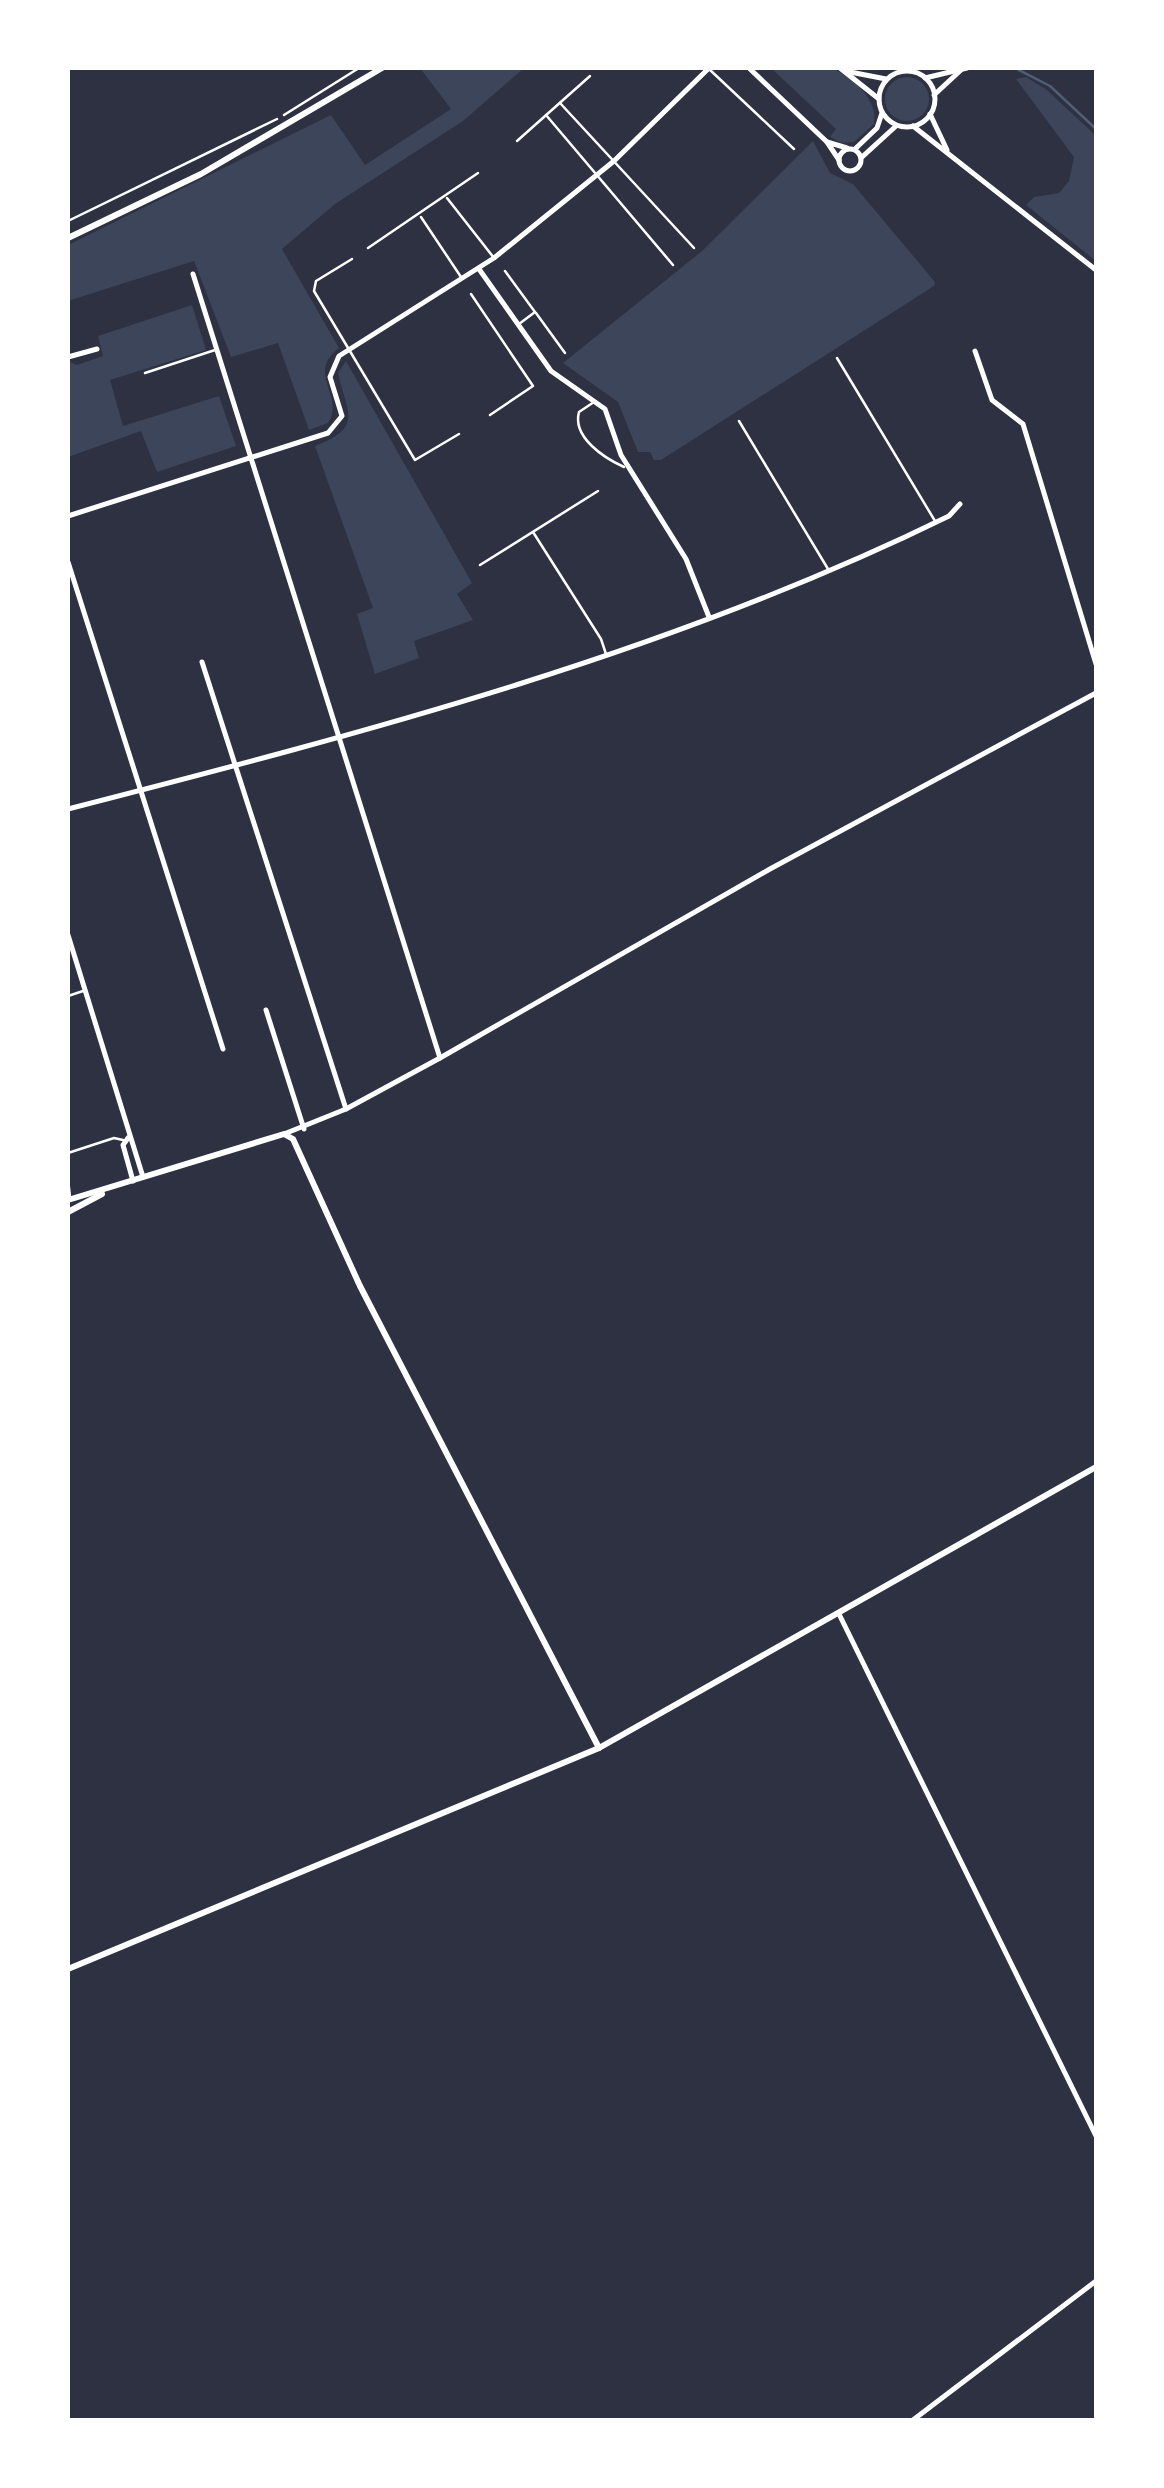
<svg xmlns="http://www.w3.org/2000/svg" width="1164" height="2488" viewBox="0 0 1164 2488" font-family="'Source Sans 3',sans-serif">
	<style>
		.green { fill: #3c4559 }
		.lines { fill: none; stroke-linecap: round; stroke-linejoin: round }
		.stream { stroke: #4f5d75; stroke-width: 2.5 }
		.path { stroke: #fff; stroke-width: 2.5 }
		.service { stroke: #fff; stroke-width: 2.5 }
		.minor { stroke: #fff; stroke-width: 5 }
		.tertiary { stroke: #fff; stroke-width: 6 }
	</style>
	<rect width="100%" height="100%" fill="#2d3142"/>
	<g class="green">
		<path d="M420,68H524L463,121L335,204L282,249L339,348C305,373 346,397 328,423L309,430L278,343L231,357L194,261L68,301V245L331,115L365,165L451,109Z"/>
		<path d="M771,68C789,67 810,65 828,68C850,71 880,102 874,124L854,142L842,143L830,137L836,129Z"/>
		<circle cx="907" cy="99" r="22"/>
		<path d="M1026,77L1047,90L1096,136V261L1026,205L1034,197L1059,193L1069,181L1074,157L1016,79Z"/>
		<path d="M813,141L830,173L853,184L935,282L934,286L661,460H654L650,452H638L618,402L563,363L702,251Z"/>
		<path d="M192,305L206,350L110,380L123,426L219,396L236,446L157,472L141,431L68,457V361L77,365L103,356L98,336Z"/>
		<path d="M346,361L472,583L457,594L473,620L414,641L419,658L375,674L357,614L373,608L315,446C365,427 346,412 338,373Z"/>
	</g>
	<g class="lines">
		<path class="stream" d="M1015,68L1050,86L1096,129"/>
		<g class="path">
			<path d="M284,115L359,68"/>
			<path d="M68,221L277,119"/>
		</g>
		<g class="service">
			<path d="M709,69L794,149"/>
			<path d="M560,103L694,248"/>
			<path d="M546,115L673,265"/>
			<path d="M517,141L590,76"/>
			<path d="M447,198L494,258"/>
			<path d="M421,217L461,277"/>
			<path d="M368,248L478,173"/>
			<path d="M352,259L316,281L314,291L415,460L459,434"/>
			<path d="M505,271L535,312L519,324"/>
			<path d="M471,294L533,386L490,415"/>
			<path d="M536,313L565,353"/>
			<path d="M837,358L935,521"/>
			<path d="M145,373L215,350"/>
			<path d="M594,402L579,412C572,437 604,458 624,467"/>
			<path d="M739,421L828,569"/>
			<path d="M533,532L601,639L606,654"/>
			<path d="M480,565L598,491"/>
			<path d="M68,996L83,991"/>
			<path d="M68,1153L114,1138L123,1140"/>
			<path d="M68,1179L70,1197"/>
		</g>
		<g class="minor">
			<path d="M749,68L827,142"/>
			<path d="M840,68L879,99"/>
			<path d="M845,71L886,79"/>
			<circle cx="907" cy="99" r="28"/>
			<path d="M925,78L967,68"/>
			<path d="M934,95L961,70"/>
			<path d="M930,114L947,150"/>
			<path d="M913,126L1096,270"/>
			<circle cx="850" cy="160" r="11"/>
			<path d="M855,149L877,128L882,113"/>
			<path d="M861,158L896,126"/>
			<path d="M839,160L827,142L847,148"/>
			<path d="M479,269L551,371L605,409L621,455L686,559L709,617"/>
			<path d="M193,274L440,1058"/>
			<path d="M975,351L992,400L1023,424L1096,664"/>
			<path d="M68,357L97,349"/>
			<path d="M68,516L328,433L342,416L330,377L339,356L494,258L614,161L709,68"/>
			<path d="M68,562L223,1049"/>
			<path d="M202,662L346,1109"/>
			<path d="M68,809C367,732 670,653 949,516L960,504"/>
			<path d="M68,935L143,1177"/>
			<path d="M266,1010L304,1129"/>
			<path d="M284,1134L346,1109L440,1058L770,869L1096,693"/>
			<path d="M128,1138L123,1145L133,1181"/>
			<path d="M839,1614L1096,2136"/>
			<path d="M913,2420L1096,2281"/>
		</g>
		<g class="tertiary">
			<path d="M68,238L201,174L382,68"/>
			<path d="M68,1200L284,1134L293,1139L360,1286L599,1748"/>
			<path d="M68,1212L102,1194"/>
			<path d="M68,1969L599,1748L1096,1467"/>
		</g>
	</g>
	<rect width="1164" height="2488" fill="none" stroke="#ffffff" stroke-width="140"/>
</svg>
